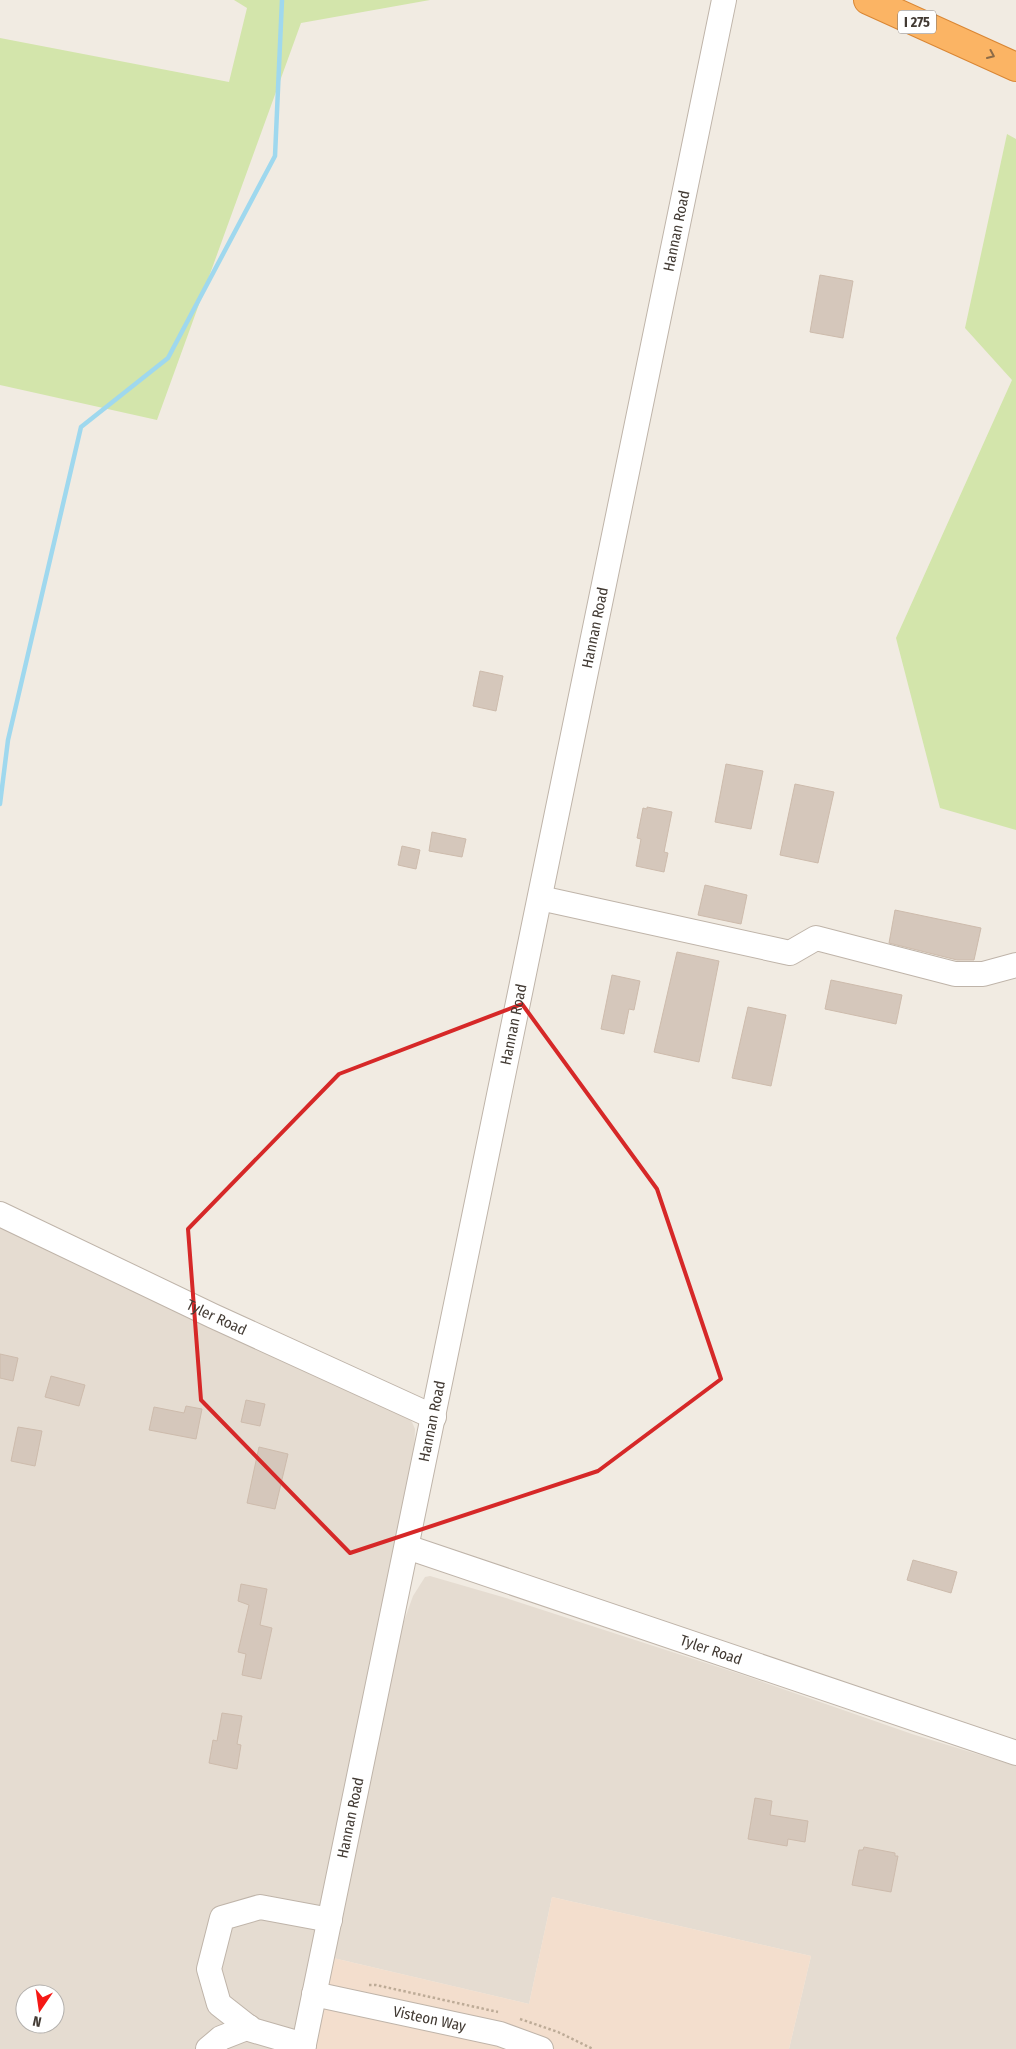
<svg xmlns="http://www.w3.org/2000/svg" width="1016" height="2049" viewBox="0 0 1016 2049" font-family="'Fira Sans Condensed',sans-serif">
	<style>
		.residential { fill: #e5dcd1; fill-rule: evenodd }
		.commercial { fill: #f3decd }
		.green { fill: #d3e5ab }
		.lines { fill: none; stroke-linecap: round; stroke-linejoin: round }
		.stream { stroke: #9fd8ee; stroke-width: 4.5 }
		.building { fill: #d5c7bb; stroke: #cdbbac }
		.minor-casing { stroke: #bfb4a9; stroke-width: 26 }
		.highway-casing { stroke: #d98634; stroke-width: 30 }
		.path { stroke: #bdab97; stroke-width: 2.5; stroke-dasharray: 2.5 2.5; stroke-linecap: butt }
		.minor { stroke: #fff; stroke-width: 24 }
		.highway { stroke: #fbb464; stroke-width: 28 }
		.oneway { stroke: #8c6b47 }
		.marked { fill: none; stroke: #d62828; stroke-width: 4; stroke-linejoin: round }
		.labels { text-anchor: middle; stroke-width: 5; stroke-linejoin: round; paint-order: stroke }
		.shield { fill: #fff; stroke: #7b7570; stroke-width: 1 }
		.shield-label { font-size: 14px; font-weight: bold; fill: #423a33 }
		.street-label { font-size: 15px; fill: #423a33; stroke: #fff }
	</style>
	<rect width="100%" height="100%" fill="#f1ebe2"/>
	<g class="residential">
		<path d="M0,1225L406,1416L412,1422L415,1429L414,1455L292,2049H0ZM25,1994H55V2024H25Z"/>
		<path d="M430,1576L506,1598L743,1675L912,1734L1016,1766V2049H789L811,1956L552,1897L529,2004L329,1957L395,1646L413,1596L425,1577Z"/>
	</g>
	<path class="commercial" d="M552,1897L811,1956L789,2049H310L329,1957L529,2004Z"/>
	<g class="green">
		<path d="M234,0H430L301,23L157,420L0,385V38L229,82L247,8Z"/>
		<path d="M1007,134L1016,139V830L940,808L896,638L1012,380L965,328Z"/>
	</g>
	<g class="lines">
		<path class="stream" d="M0,804L8,740L81,427L168,358L275,156L282,0"/>
	</g>
	<g class="building">
		<path d="M820,275L853,281L843,338L810,332Z"/>
		<path d="M480,671L503,676L496,711L473,706Z"/>
		<path d="M726,764L763,771L751,829L715,822Z"/>
		<path d="M795,784L834,792L818,863L780,855Z"/>
		<path d="M647,807L672,812L664,852L668,853L664,872L636,866L641,839L637,838L643,808L647,809Z"/>
		<path d="M432,832L466,839L462,857L429,851Z"/>
		<path d="M402,846L420,850L416,869L398,865Z"/>
		<path d="M705,885L747,895L741,924L698,915Z"/>
		<path d="M895,910L981,928L974,960H957L889,943Z"/>
		<path d="M677,952L719,961L699,1062L654,1052Z"/>
		<path d="M612,975L640,981L634,1010L629,1009L624,1034L601,1029Z"/>
		<path d="M831,980L902,995L896,1024L825,1009Z"/>
		<path d="M748,1007L786,1015L771,1086L732,1078Z"/>
		<path d="M0,1354L18,1358L13,1381L0,1378Z"/>
		<path d="M51,1376L85,1385L79,1406L45,1397Z"/>
		<path d="M246,1400L265,1404L260,1426L241,1422Z"/>
		<path d="M186,1406L202,1409L196,1439L149,1430L154,1407L184,1413Z"/>
		<path d="M18,1427L42,1431L35,1466L11,1461Z"/>
		<path d="M259,1447L288,1454L275,1509L247,1503Z"/>
		<path d="M913,1560L957,1572L951,1593L907,1580Z"/>
		<path d="M241,1584L267,1589L260,1625L272,1628L261,1679L242,1675L246,1654L238,1652L249,1605L238,1601Z"/>
		<path d="M222,1713L242,1716L237,1744L241,1745L237,1769L209,1763L213,1740L217,1741Z"/>
		<path d="M755,1798L772,1801L770,1815L808,1821L805,1842L788,1839L787,1846L748,1839Z"/>
		<path d="M864,1847L895,1853V1856H898L891,1892L852,1885L859,1850H863Z"/>
	</g>
	<g class="lines">
		<g class="minor-casing">
			<g id="minor">
				<path d="M540,898L790,953L816,938L955,974H983L1016,965"/>
				<path id="s1" d="M0,1214L213,1316L434,1417"/>
				<path id="s2" d="M407,1547L1016,1753"/>
				<path id="s3" d="M314,1994L500,2034L541,2049"/>
				<path d="M304,2045L252,2030L219,2004L209,1969L222,1918L260,1907L330,1920"/>
				<path d="M208,2049L221,2038L249,2027"/>
				<path id="s4" d="M303,2049L724,0"/>
			</g>
		</g>
		<g class="highway-casing">
			<path id="highway" d="M868,0L1016,67"/>
		</g>
		<g class="path">
			<path d="M369,1985H376L498,2012"/>
			<path d="M520,2019L558,2032L593,2049"/>
		</g>
		<use href="#minor" class="minor"/>
		<use href="#highway" class="highway"/>
	</g>
	<defs><path id="oneway-chevron" d="M-2-3.5L2.5 0L-2 3.5" fill="none" stroke-width="1.6" stroke-linecap="round" stroke-linejoin="round" transform="scale(1.25)"/></defs>
	<use class="oneway" href="#oneway-chevron" transform="translate(991 55) rotate(24)"/>
	<path class="marked" d="M522,1004L657,1189L721,1379L598,1471L350,1553L201,1400L188,1229L339,1074Z"/>
	<g class="labels">
		<rect class="shield" x="898" y="10.5" width="38" height="23" rx="4"/>
		<g class="shield-label">
			<text x="917" y="27">I 275</text>
		</g>
		<g class="street-label">
			<text dy="5" stroke="none"><textPath href="#s4" startOffset="1856">Hannan Road</textPath></text>
			<text dy="5" stroke="none"><textPath href="#s4" startOffset="1451">Hannan Road</textPath></text>
			<text dy="5" stroke="none"><textPath href="#s4" startOffset="1046">Hannan Road</textPath></text>
			<text dy="5" stroke="none"><textPath href="#s1" startOffset="240">Tyler Road</textPath></text>
			<text dy="5" stroke="none"><textPath href="#s4" startOffset="641">Hannan Road</textPath></text>
			<text dy="5" stroke="none"><textPath href="#s2" startOffset="321">Tyler Road</textPath></text>
			<text dy="5" stroke="none"><textPath href="#s4" startOffset="236">Hannan Road</textPath></text>
			<text dy="5" stroke="none"><textPath href="#s3" startOffset="118">Visteon Way</textPath></text>
		</g>
	</g>
	<g transform="translate(40 2009) rotate(193)"><circle r="24" fill="#ffffff" stroke="#b3b0ad"/>
	<path d="M0-4L9 19L0 12L-9 19Z" fill="#f51815"/>
	<text y="-8" font-size="14" font-weight="bold" text-anchor="middle" fill="#423a33">N</text>
	</g>
</svg>
